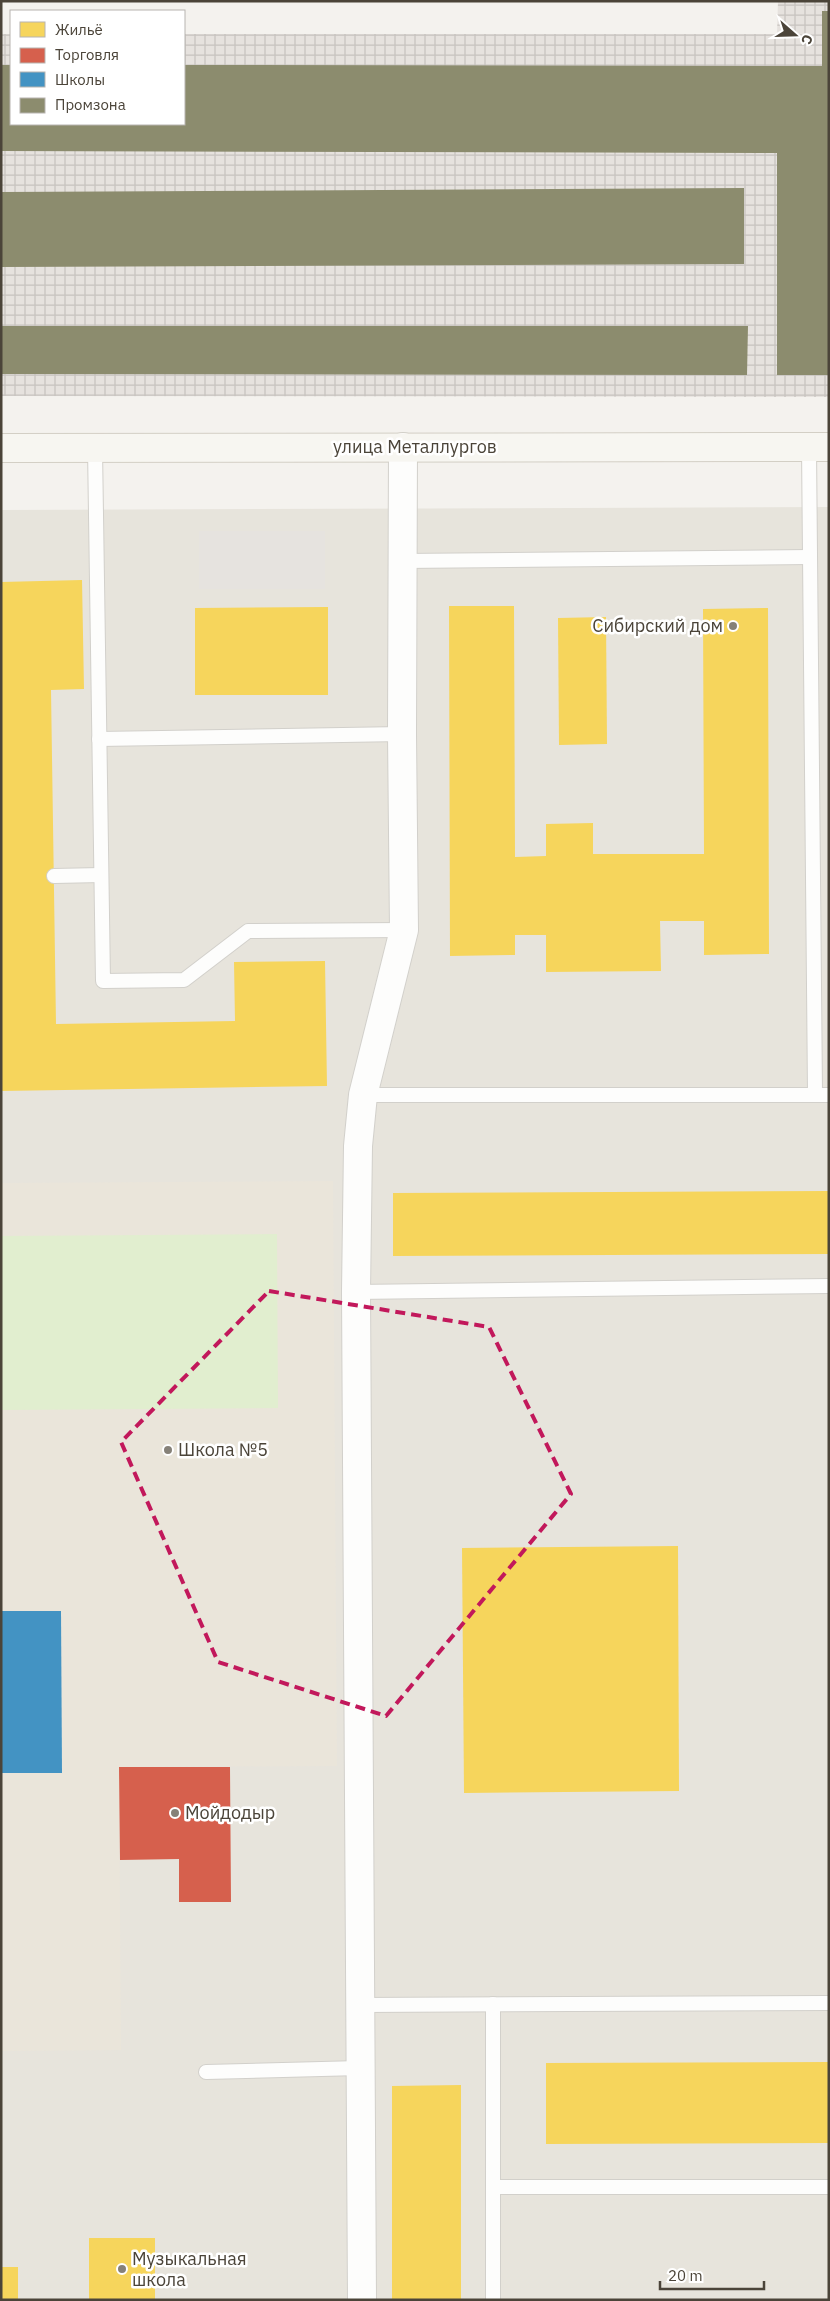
<svg xmlns="http://www.w3.org/2000/svg" width="830" height="2301" viewBox="0 0 830 2301" font-family="'IBM Plex Sans',sans-serif">
	<style>
		.residential { fill: #e7e4dc }
		.industrial { fill: url(#industrial-grid) }
		.education { fill: #eae5da }
		.garden { fill: #e1eecf }
		.parking { fill: #e6e3df }
		.homes { fill: #f6d55c }
		.shops { fill: #d6604d }
		.schools { fill: #4393c3 }
		.industry { fill: #8c8c6e }
		.lines { fill: none; stroke-linecap: round; stroke-linejoin: round }
		.lane-casing { stroke: #d2d0cb; stroke-width: 16 }
		.street-casing { stroke: #d2d0cb; stroke-width: 30 }
		.secondary-casing { stroke: #d3cfc5; stroke-width: 30 }
		.lane { stroke: #fdfdfc; stroke-width: 14 }
		.street { stroke: #fdfdfc; stroke-width: 28 }
		.secondary { stroke: #f7f6f1; stroke-width: 28 }
		.marked { fill: none; stroke: #c2185b; stroke-width: 4; stroke-dasharray: 10 6; stroke-linejoin: round }
		.poi-dot { fill: #868178; stroke: #fff; stroke-width: 2 }
		.labels { text-anchor: middle; stroke-width: 5; stroke-linejoin: round; paint-order: stroke }
		.street-label { font-size: 18px; fill: #4b4439; stroke: #fff }
		.poi-label { font-size: 18px; fill: #4b4439; stroke: #fff; text-anchor: start }
	</style>
	<defs>
		<pattern id="industrial-grid" width="8" height="8" patternUnits="userSpaceOnUse" patternTransform="scale(1.25)"><rect width="8" height="8" fill="#e6e2de"/><path d="M0 4h8M4 0v8" fill="none" stroke="#c7c3bf"/></pattern>
	</defs>
	<rect width="100%" height="100%" fill="#f4f2ee"/>
	<path class="residential" d="M829,507V2300H1V510Z"/>
	<path class="industrial" d="M778,1H829V397L1,396V34H11V124H184V34H777Z"/>
	<path class="education" d="M333,1181L337,1766L119,1767L121,2050L1,2051V1183Z"/>
	<path class="garden" d="M277,1234L278,1408L1,1410V1236Z"/>
	<rect class="parking" x="199" y="531" width="126" height="58"/>
	<g class="homes">
		<path d="M82,580L84,689L51,690L56,1024L235,1021L234,962L325,961L327,1086L1,1091V582Z"/>
		<path d="M449,606H514L515,857L546,856V824L593,823V854H704L703,609L768,608L769,954L704,955V921H660L661,971L546,972V935H515V955L450,956Z"/>
		<path d="M328,607V695H195V608Z"/>
		<path d="M606,617L607,744L559,745L558,618Z"/>
		<path d="M829,1191V1254L393,1256V1193Z"/>
		<path d="M678,1546L679,1791L464,1793L462,1548Z"/>
		<path d="M829,2062V2143L546,2144V2063Z"/>
		<path d="M461,2085V2300H392V2086Z"/>
		<rect x="89" y="2238" width="66" height="62"/>
		<rect x="1" y="2267" width="17" height="33"/>
	</g>
	<path class="shops" d="M119,1767H230L231,1902H179V1859L120,1860Z"/>
	<path class="schools" d="M1,1611H61L62,1773H1Z"/>
	<g class="industry">
		<path d="M822,11H829V375H777V153L1,151V65H11V124H184V65L822,66Z"/>
		<path d="M744,188V264L1,267V192Z"/>
		<path d="M1,326H748L747,375L1,374Z"/>
	</g>
	<g class="lines">
		<g class="lane-casing">
			<g id="lane">
				<path d="M809,447L815,1093"/>
				<path d="M95,448L103,981L184,980L248,931L404,930"/>
				<path d="M403,561L810,557"/>
				<path d="M99,739L402,734"/>
				<path d="M54,876L101,875"/>
				<path d="M363,1095H829"/>
				<path d="M356,1292L829,1286"/>
				<path d="M493,2004V2187H829"/>
				<path d="M360,2005L829,2003"/>
				<path d="M206,2072L360,2068"/>
				<path d="M493,2187V2300"/>
			</g>
		</g>
		<g class="street-casing">
			<path id="street" d="M362,2300L356,1292L358,1146L363,1095L404,930L402,734L403,447"/>
		</g>
		<g class="secondary-casing">
			<path id="secondary" d="M1,448L829,447"/>
		</g>
		<use href="#lane" class="lane"/>
		<use href="#street" class="street"/>
		<use href="#secondary" class="secondary"/>
	</g>
	<path class="marked" d="M269,1291L489,1327L571,1494L386,1716L218,1662L121,1442Z"/>
	<g class="poi-dot">
		<circle cx="733" cy="626" r="5"/>
		<circle cx="168" cy="1450" r="5"/>
		<circle cx="175" cy="1813" r="5"/>
		<circle cx="122" cy="2269" r="5"/>
	</g>
	<g class="labels">
		<g class="street-label">
			<text x="415" y="453">улица Металлургов</text>
		</g>
		<g class="poi-label">
			<text x="723" y="632" text-anchor="end">Сибирский дом</text>
			<text x="178" y="1456">Школа №5</text>
			<text x="185" y="1819">Мойдодыр</text>
			<text x="132" y="2265">Музыкальная<tspan x="132" dy="21">школа</tspan></text>
		</g>
	</g>
	<rect width="830" height="2301" fill="none" stroke="#4b4439" stroke-width="5"/>
	<rect x="10" y="10" width="175" height="115" fill="#ffffff" stroke="#b7b4b0"/>
	<rect x="20" y="22" width="25" height="15" fill="#f6d55c" stroke="#b7b4b0"/>
	<text x="55" y="35" font-size="15" fill="#4b4439">Жильё</text>
	<rect x="20" y="48" width="25" height="15" fill="#d6604d" stroke="#b7b4b0"/>
	<text x="55" y="60" font-size="15" fill="#4b4439">Торговля</text>
	<rect x="20" y="72" width="25" height="15" fill="#4393c3" stroke="#b7b4b0"/>
	<text x="55" y="85" font-size="15" fill="#4b4439">Школы</text>
	<rect x="20" y="98" width="25" height="15" fill="#8c8c6e" stroke="#b7b4b0"/>
	<text x="55" y="110" font-size="15" fill="#4b4439">Промзона</text>
	<g transform="translate(795 35) rotate(110)" stroke="#ffffff" stroke-width="4" paint-order="stroke">
	<path d="M0-4L9 19L0 12L-9 19Z" fill="#4b4439"/>
	<text y="-8" font-size="14" font-weight="bold" text-anchor="middle" fill="#4b4439">С</text>
	</g>
	<path d="M660 2281v8h104v-8" fill="none" stroke="#4b4439" stroke-width="2.5"/>
	<text x="668" y="2281" font-size="15" fill="#4b4439" stroke="#ffffff" stroke-width="4" paint-order="stroke">20 m</text>
</svg>
